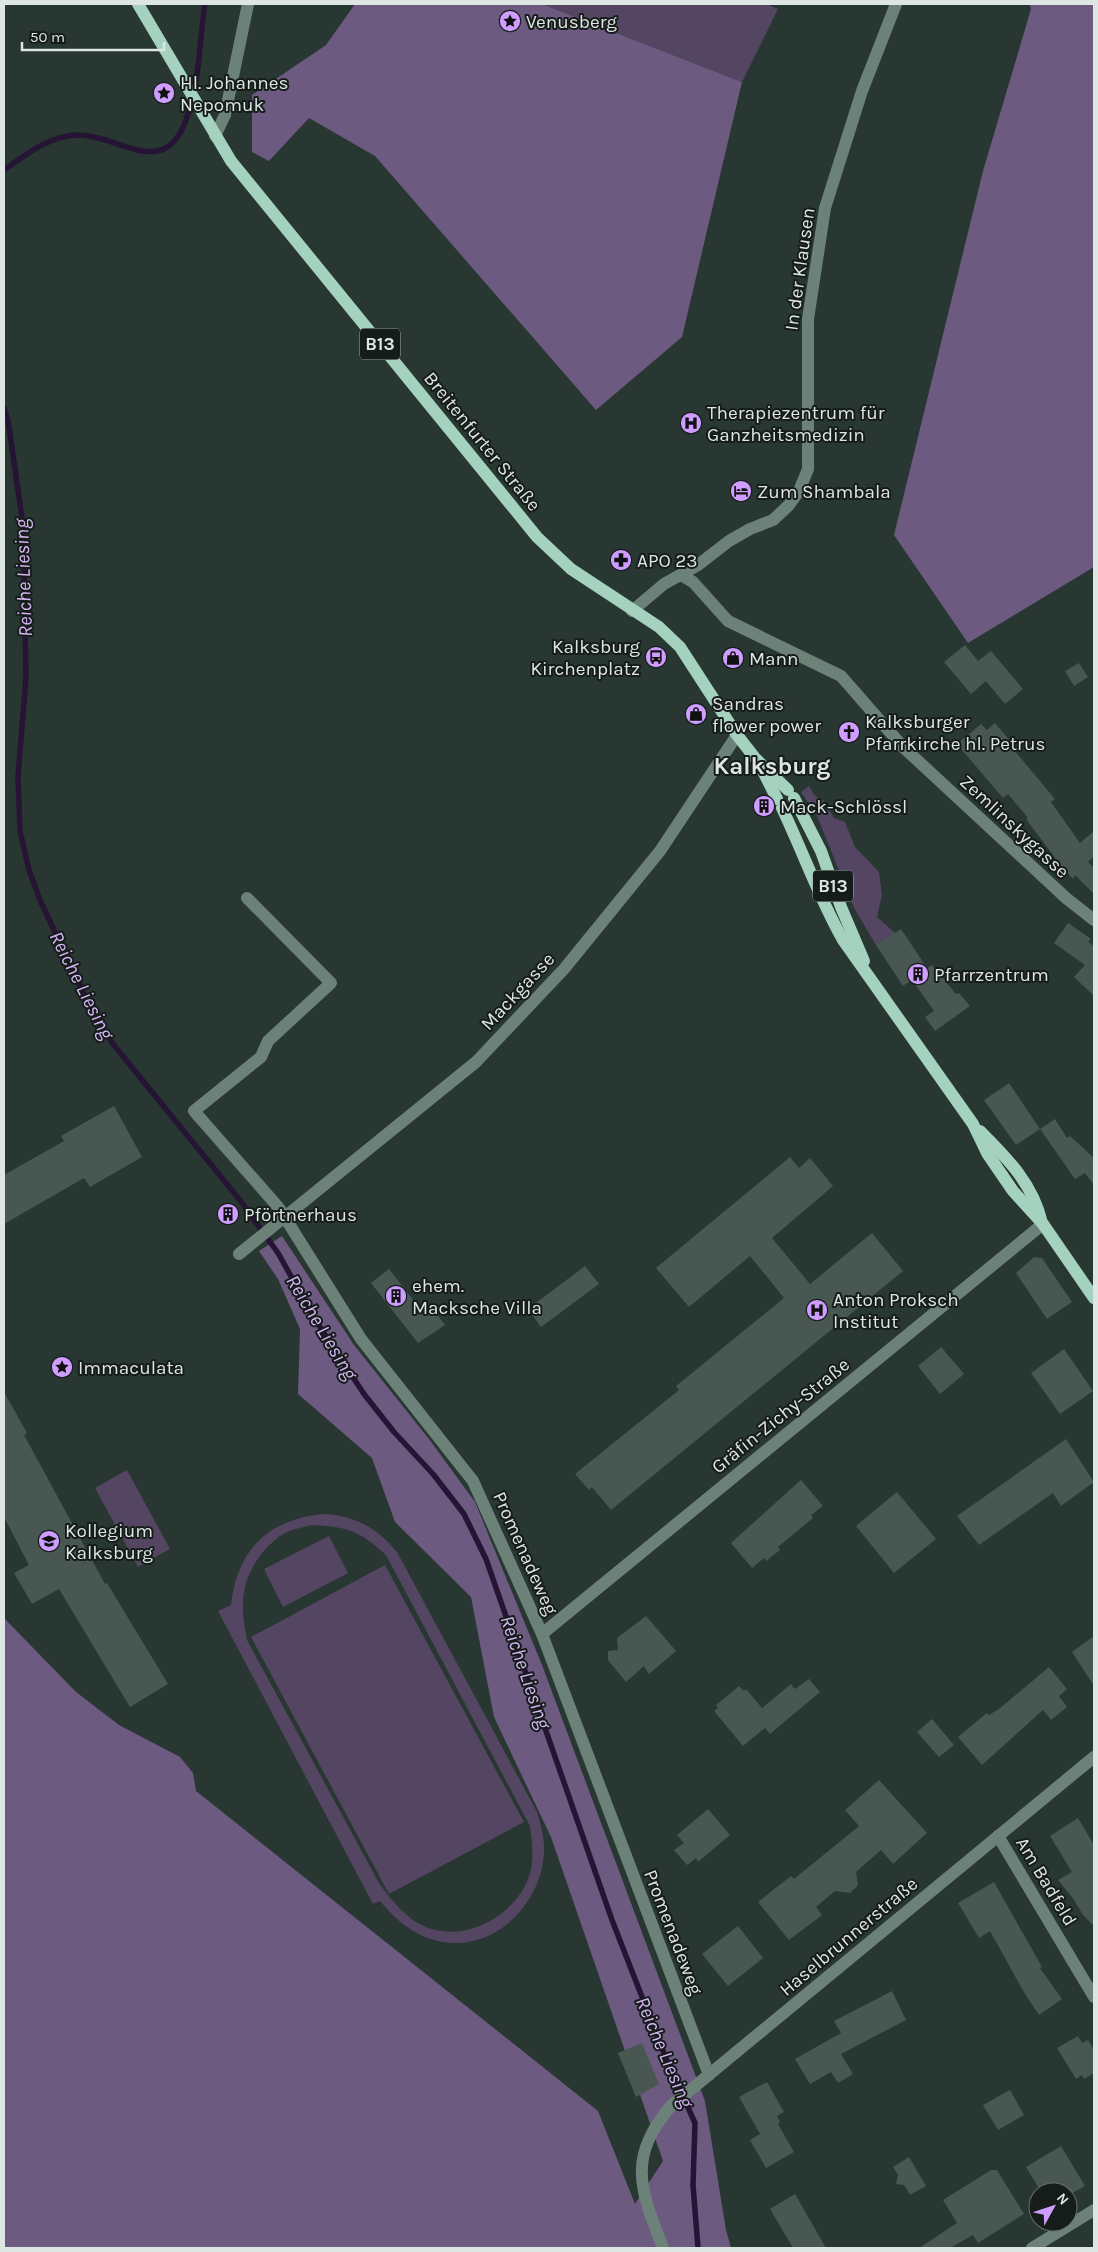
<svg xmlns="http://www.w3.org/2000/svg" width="1098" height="2252" viewBox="0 0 1098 2252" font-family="Karla,sans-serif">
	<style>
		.green { fill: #544562; fill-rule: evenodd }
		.forest { fill: #6d5a81 }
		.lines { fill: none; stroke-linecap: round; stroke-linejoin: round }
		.stream { stroke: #261435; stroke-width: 5.5 }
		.building { fill: #485751 }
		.minor { stroke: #6c8279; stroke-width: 12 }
		.major { stroke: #a4d2bf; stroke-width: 12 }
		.labels { text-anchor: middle; stroke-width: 4; stroke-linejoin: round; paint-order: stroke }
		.shield { fill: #161c1a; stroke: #a1a9a6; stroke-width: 1 }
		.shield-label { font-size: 18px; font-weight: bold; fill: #dde6e2 }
		.poi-label { font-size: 19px; fill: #dde6e2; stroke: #161c1a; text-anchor: start }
		.street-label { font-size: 19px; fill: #dde6e2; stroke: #161c1a }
		.water-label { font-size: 20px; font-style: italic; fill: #d6b6f6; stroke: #161c1a }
		.district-label { font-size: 24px; font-weight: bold; fill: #dde6e2; stroke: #161c1a }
	</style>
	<rect width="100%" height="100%" fill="#283731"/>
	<g class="green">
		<path d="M542,4H766L778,9L742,82Z"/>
		<path d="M809,786L814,795L824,801L834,818L845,822L855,847L879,872L882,895L877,917L895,933L876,945L854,908L817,816L801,792Z"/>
		<path d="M127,1470L170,1549L138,1567L95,1488Z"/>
		<path d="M324,1514C356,1516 377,1528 397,1552L537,1812C541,1826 545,1839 544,1853C541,1905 493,1954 438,1941C413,1935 396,1920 380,1901L373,1904L218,1611L231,1605C237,1550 268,1519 324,1514ZM313,1525C348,1527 360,1531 386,1555L530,1826C532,1843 535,1861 528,1879C512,1920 456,1947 416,1922C402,1913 389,1897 379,1883L247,1640C240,1605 240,1581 263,1552C270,1544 280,1534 290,1531C297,1528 305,1527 313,1525Z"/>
		<path d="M329,1536L348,1573L283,1607L264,1569Z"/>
		<path d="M385,1565L524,1822L389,1894L251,1637Z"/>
	</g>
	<g class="forest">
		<path d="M355,4H542L742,82L682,337L596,410L375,156L309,118L269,161L252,152V95L326,45Z"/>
		<path d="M1030,4H1094V567L968,643L894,535L983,171L1031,9Z"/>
		<path d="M282,1236L354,1345L429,1439L475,1502L542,1665L705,2101L726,2230L731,2248H4V1618L76,1692L119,1725L180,1757L193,1773L196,1791L598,2111L635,2204L663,2161L551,1837L494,1717L471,1597L395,1522L372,1458L298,1394L300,1329L278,1279L259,1251Z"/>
	</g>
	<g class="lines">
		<g class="stream">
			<path d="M4,170C27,154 48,136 78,135C119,135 164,181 186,120C200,82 199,43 205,4"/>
			<path d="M4,408L8,420L23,525L26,677L18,776L20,831L29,870L40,900L91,1009L113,1044L239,1199L278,1253L316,1321L364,1394L394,1432L433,1474L464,1514L486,1559L612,1920L667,2061L695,2123L693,2185L698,2248"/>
		</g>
	</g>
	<g class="building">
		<path d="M965,645L978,661L991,651L1023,689L1005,704L986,681L971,694L944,662Z"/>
		<path d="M1079,663L1088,677L1074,686L1065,671Z"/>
		<path d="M995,723L1011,742L1009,744L1055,799L1051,802L1080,843L1094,831V856L1088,862L1094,868V894L1075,875L1073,879L1061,866L1026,819L1028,818L1008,794L1003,798L957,744L981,724L987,730Z"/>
		<path d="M1068,923L1091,939L1088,942L1094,946V996L1074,977L1085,965L1054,943Z"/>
		<path d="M901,929L927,968L932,965L956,994L959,993L970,1006L935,1031L925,1017L934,1011L912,980L903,986L876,945Z"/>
		<path d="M1009,1083L1040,1129L1016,1145L984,1100Z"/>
		<path d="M114,1106L142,1157L90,1187L84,1178L4,1224V1175L64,1141L61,1136Z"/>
		<path d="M1055,1119L1067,1138L1070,1136L1094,1158V1185L1085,1173L1075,1179L1040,1129Z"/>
		<path d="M790,1157L799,1168L810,1158L833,1186L772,1238L810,1284L872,1233L903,1271L611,1510L592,1487L589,1490L575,1474L679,1390L676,1386L784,1298L750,1256L689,1307L656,1268Z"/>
		<path d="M1034,1257L1042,1258L1072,1302L1047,1319L1016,1273Z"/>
		<path d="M585,1266L599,1284L541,1327L528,1309Z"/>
		<path d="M389,1269L421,1310L429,1304L445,1325L418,1343L371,1283Z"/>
		<path d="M941,1347L964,1374L940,1394L918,1366Z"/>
		<path d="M1064,1349L1093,1391L1060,1414L1031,1373Z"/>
		<path d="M4,1392L27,1433L24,1435L105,1584L107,1583L168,1684L130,1707L59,1589L32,1604L14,1573L29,1565L4,1517Z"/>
		<path d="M1066,1439L1094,1482L1061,1506L1053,1493L979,1545L957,1516Z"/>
		<path d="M801,1480L823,1506L811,1515L813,1518L778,1547L780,1550L766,1561L764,1558L752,1568L731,1543Z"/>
		<path d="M897,1492L936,1539L894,1573L856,1526Z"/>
		<path d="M646,1616L676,1651L649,1674L644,1666L626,1682L608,1660V1651L618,1650L617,1638Z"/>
		<path d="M1094,1636V1686L1072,1652Z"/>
		<path d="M1049,1667L1067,1689L1059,1696L1067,1707L1051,1720L1043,1710L982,1765L958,1737L987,1713L989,1715L999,1709Z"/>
		<path d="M809,1679L820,1692L770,1734L765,1728L743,1746L714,1711L718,1708L716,1705L739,1686L744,1691L746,1689L762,1708L791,1684L795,1689Z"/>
		<path d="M932,1719L954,1745L939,1757L917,1732Z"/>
		<path d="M879,1780L927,1833L893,1864L881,1850L856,1872L858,1885L850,1893L835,1891L816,1907L822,1915L789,1940L758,1902L791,1876L794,1879L859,1826L845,1810Z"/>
		<path d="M708,1809L730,1835L698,1862L696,1858L687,1865L674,1850L684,1843L677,1835Z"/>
		<path d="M1078,1818L1094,1845V1926L1083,1915L1072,1897L1058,1880L1072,1872L1050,1836Z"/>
		<path d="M994,1882L1042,1967L1040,1968L1062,1999L1039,2015L1025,1994L990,1931L979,1938L958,1903Z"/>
		<path d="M738,1926L763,1958L728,1986L702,1954Z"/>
		<path d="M892,1991L906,2020L841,2054L853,2074L838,2083L831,2072L810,2084L795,2059L841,2033L834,2021Z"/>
		<path d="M1078,2036L1082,2043L1088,2040L1094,2050V2073L1084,2079L1082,2075L1076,2079L1057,2048Z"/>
		<path d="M642,2043L659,2084L636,2097L618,2053Z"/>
		<path d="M767,2082L784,2112L777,2116L780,2122L778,2124L794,2152L766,2168L750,2140L760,2134L739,2097Z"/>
		<path d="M1010,2090L1024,2115L998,2130L983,2105Z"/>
		<path d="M1061,2146L1085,2186L1074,2192H1041L1026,2167Z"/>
		<path d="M909,2157L926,2186L910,2195L904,2185L896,2184L898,2175L893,2167Z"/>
		<path d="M991,2170H997L1024,2214L978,2243L973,2235L950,2248H919L957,2223L943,2200Z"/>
		<path d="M795,2194L826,2248H793L770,2209Z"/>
	</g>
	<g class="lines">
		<g class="minor">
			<path d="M215,136L225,115L248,4"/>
			<path d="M681,575L693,582L728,621L841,676L903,747L1066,898L1094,920"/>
			<path d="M632,611L664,584L698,565L729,541L750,529L773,520L789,505L799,491L808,469V319L825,208L862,91L896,4"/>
			<path d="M247,898L331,983L268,1041L261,1057L194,1111L279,1208L361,1339L473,1481L542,1634L709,2075"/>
			<path d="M239,1254L476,1062L564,969L660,851L737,735"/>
			<path d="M542,1634L1043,1224"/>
			<path d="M998,1836L1094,1997"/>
			<path d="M663,2248C641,2191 626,2158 671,2106L1094,1757"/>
			<path d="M1032,2248L1094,2210"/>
		</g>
		<g class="major">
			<path d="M138,4L231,161L537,537L571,569L659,627L680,647L737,735L755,758L788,790"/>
			<path d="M763,771L777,799"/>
			<path d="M794,798L821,851L841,907L864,961"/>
			<path d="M782,808C803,852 819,898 843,940L973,1124L987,1153L1013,1191L1043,1224L1094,1298"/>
			<path d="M980,1131C1008,1159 1033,1184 1042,1223"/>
		</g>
	</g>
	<defs>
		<g id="sight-disc" transform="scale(1.125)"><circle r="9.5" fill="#cf9dff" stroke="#161c1a"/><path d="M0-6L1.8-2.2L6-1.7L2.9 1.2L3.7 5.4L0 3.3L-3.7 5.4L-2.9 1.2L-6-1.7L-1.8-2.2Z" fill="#111"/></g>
		<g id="hospital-disc" transform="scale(1.125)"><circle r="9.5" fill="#cf9dff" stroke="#161c1a"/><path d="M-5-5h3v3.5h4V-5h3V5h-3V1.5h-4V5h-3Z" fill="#111"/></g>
		<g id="hotel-disc" transform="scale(1.125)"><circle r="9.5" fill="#cf9dff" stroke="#161c1a"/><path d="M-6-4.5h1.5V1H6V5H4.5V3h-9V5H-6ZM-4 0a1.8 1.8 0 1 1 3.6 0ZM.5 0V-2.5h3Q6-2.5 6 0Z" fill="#111"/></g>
		<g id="pharmacy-disc" transform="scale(1.125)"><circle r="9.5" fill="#cf9dff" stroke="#161c1a"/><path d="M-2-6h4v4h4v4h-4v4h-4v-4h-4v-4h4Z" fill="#111"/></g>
		<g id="bus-disc" transform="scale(1.125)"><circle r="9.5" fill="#cf9dff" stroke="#161c1a"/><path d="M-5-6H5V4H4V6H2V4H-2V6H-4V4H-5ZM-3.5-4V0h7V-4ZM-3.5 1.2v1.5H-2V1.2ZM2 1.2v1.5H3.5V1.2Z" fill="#111"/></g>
		<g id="shop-disc" transform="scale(1.125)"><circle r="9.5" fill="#cf9dff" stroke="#161c1a"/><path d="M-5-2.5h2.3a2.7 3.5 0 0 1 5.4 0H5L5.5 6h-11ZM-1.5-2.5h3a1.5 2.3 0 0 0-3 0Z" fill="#111"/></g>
		<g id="church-disc" transform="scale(1.125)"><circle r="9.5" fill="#cf9dff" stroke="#161c1a"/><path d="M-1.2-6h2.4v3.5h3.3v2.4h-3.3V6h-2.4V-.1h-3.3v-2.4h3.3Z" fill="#111"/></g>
		<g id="building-disc" transform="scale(1.125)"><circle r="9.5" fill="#cf9dff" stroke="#161c1a"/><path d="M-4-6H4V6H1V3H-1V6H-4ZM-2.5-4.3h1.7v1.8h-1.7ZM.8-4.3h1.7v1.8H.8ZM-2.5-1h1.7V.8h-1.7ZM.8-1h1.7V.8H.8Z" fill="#111"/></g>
		<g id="school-disc" transform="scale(1.125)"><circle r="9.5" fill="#cf9dff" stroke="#161c1a"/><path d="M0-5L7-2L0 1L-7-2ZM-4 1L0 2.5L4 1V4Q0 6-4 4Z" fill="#111"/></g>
	</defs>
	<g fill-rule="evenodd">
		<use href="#sight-disc" x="510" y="21"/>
		<use href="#sight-disc" x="164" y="93"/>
		<use href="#hospital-disc" x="691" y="423"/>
		<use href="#hotel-disc" x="741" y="491"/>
		<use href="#pharmacy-disc" x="621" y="560"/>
		<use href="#bus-disc" x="656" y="657"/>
		<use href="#shop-disc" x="733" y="658"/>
		<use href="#shop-disc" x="696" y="714"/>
		<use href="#church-disc" x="849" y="732"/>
		<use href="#building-disc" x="764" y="806"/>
		<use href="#building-disc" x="918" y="974"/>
		<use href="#building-disc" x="228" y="1214"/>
		<use href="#building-disc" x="396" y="1296"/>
		<use href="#hospital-disc" x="817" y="1310"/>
		<use href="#sight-disc" x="62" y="1367"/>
		<use href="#school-disc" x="49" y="1541"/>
	</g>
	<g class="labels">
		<g class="shield">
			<rect x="360" y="328.5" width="40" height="31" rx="4"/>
			<rect x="813" y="870.5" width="40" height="31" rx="4"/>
		</g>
		<g class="shield-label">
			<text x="380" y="350">B13</text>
			<text x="833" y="892">B13</text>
		</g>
		<g class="poi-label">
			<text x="526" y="28">Venusberg</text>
			<text x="180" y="89">Hl. Johannes<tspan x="180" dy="22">Nepomuk</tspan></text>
			<text x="707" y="419">Therapiezentrum für<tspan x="707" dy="22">Ganzheitsmedizin</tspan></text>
			<text x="757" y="498">Zum Shambala</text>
			<text x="637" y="567">APO 23</text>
			<text x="640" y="653" text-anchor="end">Kalksburg<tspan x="640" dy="22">Kirchenplatz</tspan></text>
			<text x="749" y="665">Mann</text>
			<text x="712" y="710">Sandras<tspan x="712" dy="22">flower power</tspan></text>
			<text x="865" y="728">Kalksburger<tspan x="865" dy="22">Pfarrkirche hl. Petrus</tspan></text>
			<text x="780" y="813">Mack-Schlössl</text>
			<text x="934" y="981">Pfarrzentrum</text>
			<text x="244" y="1221">Pförtnerhaus</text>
			<text x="412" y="1292">ehem.<tspan x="412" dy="22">Macksche Villa</tspan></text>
			<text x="833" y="1306">Anton Proksch<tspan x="833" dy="22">Institut</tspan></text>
			<text x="78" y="1374">Immaculata</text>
			<text x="65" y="1537">Kollegium<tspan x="65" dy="22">Kalksburg</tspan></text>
		</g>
		<g class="street-label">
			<text transform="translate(799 269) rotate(-82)" y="7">In der Klausen</text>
			<text transform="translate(483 441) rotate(51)" y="7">Breitenfurter Straße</text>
			<text transform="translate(1015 826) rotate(43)" y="7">Zemlinskygasse</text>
			<text transform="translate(517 991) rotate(-47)" y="7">Mackgasse</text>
			<text transform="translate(780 1415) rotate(-39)" y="7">Gräfin-Zichy-Straße</text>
			<text transform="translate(526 1553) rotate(66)" y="7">Promenadeweg</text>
			<text transform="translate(1047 1881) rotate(59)" y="7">Am Badfeld</text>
			<text transform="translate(674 1932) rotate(69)" y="7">Promenadeweg</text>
			<text transform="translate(848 1936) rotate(-40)" y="7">Haselbrunnerstraße</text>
		</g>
		<g class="water-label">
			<text transform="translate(23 578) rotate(-92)" y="7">Reiche Liesing</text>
			<text transform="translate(82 985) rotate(63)" y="7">Reiche Liesing</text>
			<text transform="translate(322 1327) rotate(59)" y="7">Reiche Liesing</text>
			<text transform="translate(526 1672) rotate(71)" y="7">Reiche Liesing</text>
			<text transform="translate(665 2052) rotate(67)" y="7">Reiche Liesing</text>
		</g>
		<g class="district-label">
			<text x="772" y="774">Kalksburg</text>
		</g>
	</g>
	<rect width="1098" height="2252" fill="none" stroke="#dde6e2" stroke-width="10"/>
	<g transform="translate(1053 2207) rotate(50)"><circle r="24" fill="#161c1a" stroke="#666d6a"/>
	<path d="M0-4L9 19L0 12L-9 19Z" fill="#cf9dff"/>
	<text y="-8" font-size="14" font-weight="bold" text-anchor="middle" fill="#dde6e2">N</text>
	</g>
	<path d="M22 42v8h142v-8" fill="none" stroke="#dde6e2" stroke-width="2.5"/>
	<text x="30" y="42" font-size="15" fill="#dde6e2" stroke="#161c1a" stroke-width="4" paint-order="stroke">50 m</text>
</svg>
